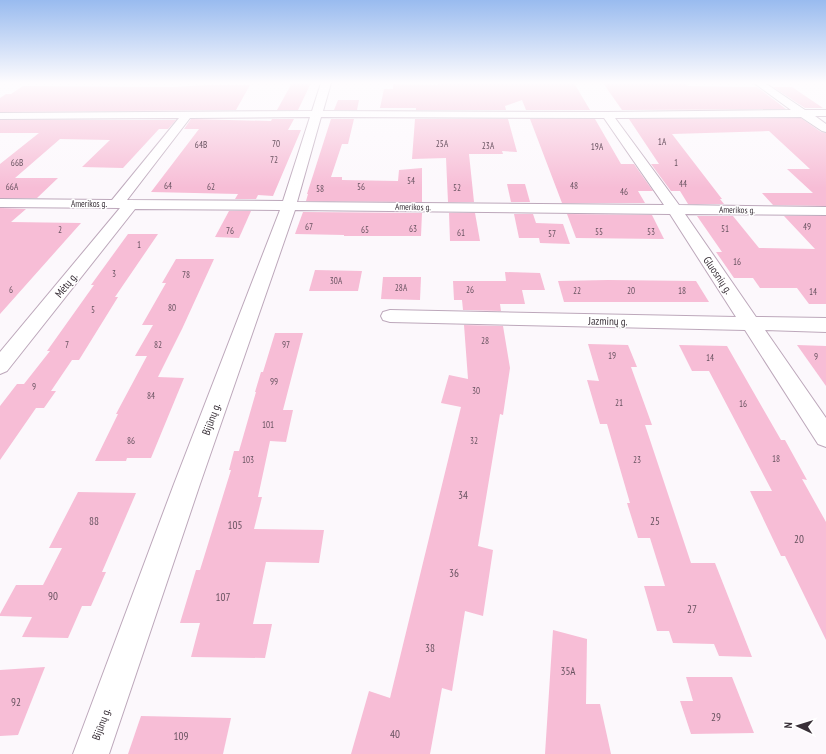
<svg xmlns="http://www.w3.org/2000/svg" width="826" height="754" viewBox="0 0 826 754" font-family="'PT Sans Narrow',sans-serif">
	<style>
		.building { fill: #f7bdd6 }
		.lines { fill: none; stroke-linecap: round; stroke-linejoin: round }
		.minor-casing { stroke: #bda8bb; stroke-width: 2 }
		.minor { fill: #fff; fill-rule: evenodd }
		.labels { text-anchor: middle; stroke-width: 3; stroke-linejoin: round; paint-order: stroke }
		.number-label { font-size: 9px; fill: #685360 }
		.far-street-label { font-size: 9px; fill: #393038; stroke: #fff }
		.street-label { font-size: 11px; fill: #393038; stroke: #fff }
		.near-number-label { font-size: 11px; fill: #685360 }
	</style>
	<rect width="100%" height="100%" fill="#fcf8fc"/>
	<g class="building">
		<path d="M292,83H311L298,110H277Z"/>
		<path d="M438,83H574L590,110H526L522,100L505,106L506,110H416V108H380L384,89H393V84L438,85Z"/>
		<path d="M603,83H685L688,86L757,87L786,109L622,110Z"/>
		<path d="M206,85H250L236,110L0,112V98L6,94H11L23,86L174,87Z"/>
		<path d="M773,87H792L823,108H805Z"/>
		<path d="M338,100H359L357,110H334Z"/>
		<path d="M801,118L821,132L826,133V206L773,205L762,193H813L787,169H810L769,131L672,134L722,199H720L724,204H688L680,191H671L651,164H659L629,119Z"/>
		<path d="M191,119L271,121L272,119H294L288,130H301L273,196L258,195L256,199H235L238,194L151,192L199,129H184Z"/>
		<path d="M331,119H354L348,144H342L331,177H342V180L398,181L399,170L422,168V202L306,201L308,194H307Z"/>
		<path d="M415,119H508L517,152L502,151L503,154H469L474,202H448L446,158L412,159Z"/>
		<path d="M530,119H595L621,164H634L653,191H638L645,203H562Z"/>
		<path d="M0,120H176L168,129H159L123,168L82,167L110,140L60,139L15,178H58L37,198H0V164L39,133H0Z"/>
		<path d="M507,184H525L530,202H511Z"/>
		<path d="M0,208L26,209L11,222L81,223L0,314Z"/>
		<path d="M229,211H251L239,238L215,237Z"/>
		<path d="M303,212L422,213L421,236H344V235L295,234Z"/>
		<path d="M449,213H475L480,241H450Z"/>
		<path d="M514,214H533L536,223L563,224L570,244L540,243L539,238H519Z"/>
		<path d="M567,214L652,215L664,239L576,238Z"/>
		<path d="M697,216H733L759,248L815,249L784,216H826V304H809L797,288H760L753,278H734L716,252H722Z"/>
		<path d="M128,234H158L115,297H118L79,360H72L51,391H56L44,408H36L0,460V406L17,384H24L50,351H47L94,285H91Z"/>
		<path d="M176,259H214L182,329L158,377L184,378L151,458H127L126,461H95L118,414H116L147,356H135L153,325H142L166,283H162Z"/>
		<path d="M315,270L362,271L358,291H309Z"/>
		<path d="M505,272L540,273L545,290H522L525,304H500L501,311L463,310L462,300H454L453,281H506Z"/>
		<path d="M383,277H421L420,300L381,299Z"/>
		<path d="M608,280L696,281L709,302H564L558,281Z"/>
		<path d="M464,325L503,326L510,368L503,415L500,414L478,546L493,550L483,616L465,611L452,691L442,688L430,754H351L369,691L390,698L461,407L441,403L449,375L468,379Z"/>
		<path d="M275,333H303L283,410H293L286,442L270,441L258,497H262L254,529L324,530L319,563L266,562L253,624H272L265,658L191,657L200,623H180L196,570H200L231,470H229L234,451H239L256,392H255L261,372H263Z"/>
		<path d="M588,344L628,345L637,367H631L652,425H645L691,563H715L752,657L719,656L714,644L673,643L669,631H657L644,586H665L650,538H638L627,503H630L607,424H600L587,380L599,381Z"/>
		<path d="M679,345L727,346L781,440H785L807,480L802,479L826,522V640L785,556H781L750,491H772L709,371H692Z"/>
		<path d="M797,345L826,346V386Z"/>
		<path d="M78,492L136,493L102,572H106L91,606H82L68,638L22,637L32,617L0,616V614L16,585H43L62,548H49Z"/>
		<path d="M553,630L587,639L586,704H600L611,754H545Z"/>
		<path d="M45,667L18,735L0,736V670Z"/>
		<path d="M686,677H732L754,733L691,734L680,701H693Z"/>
		<path d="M141,716L231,718L223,754H128Z"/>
	</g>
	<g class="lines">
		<g class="minor-casing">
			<path id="minor" d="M321,83H331L323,111L607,112L791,110L754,83H765L805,110H826V116H815L826,124V132L822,131L801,117L615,118L679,205L826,207V215L685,214L756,317L826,318V332L765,330L826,418V447L818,444L745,330L390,322L383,320L381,316L383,312L390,310L736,317L670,214L295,210L200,484L109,754H73L174,484L280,210L135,209L7,371L0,374V352L120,208L0,207V199L112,200L179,118L0,119V113L312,111ZM310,117L283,201L127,200L190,118ZM321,117L604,118L664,205L297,202Z"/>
		</g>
		<use href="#minor" class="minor"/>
	</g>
	<linearGradient id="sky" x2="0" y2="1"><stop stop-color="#99bbef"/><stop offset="0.44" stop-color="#fefcfe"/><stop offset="1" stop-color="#fefcfe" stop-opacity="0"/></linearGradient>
	<rect width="826" height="188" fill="url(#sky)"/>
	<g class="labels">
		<g class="number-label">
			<text x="662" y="145">1A</text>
			<text x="276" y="147">70</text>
			<text x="442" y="147">25A</text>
			<text x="201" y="148">64B</text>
			<text x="488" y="149">23A</text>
			<text x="597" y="150">19A</text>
			<text x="274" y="163">72</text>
			<text x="17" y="166">66B</text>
			<text x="676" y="166">1</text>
			<text x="411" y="184">54</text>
			<text x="683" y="187">44</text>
			<text x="168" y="189">64</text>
			<text x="574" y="189">48</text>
			<text x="12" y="190">66A</text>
			<text x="211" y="190">62</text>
			<text x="361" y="190">56</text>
			<text x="457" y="191">52</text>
			<text x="320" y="192">58</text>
			<text x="624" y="195">46</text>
			<text x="309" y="230">67</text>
			<text x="807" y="230">49</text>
			<text x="413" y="232">63</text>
			<text x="725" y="232">51</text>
			<text x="60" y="233">2</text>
			<text x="365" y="233">65</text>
			<text x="230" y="234">76</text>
			<text x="599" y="235">55</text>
			<text x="651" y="235">53</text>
			<text x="461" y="236">61</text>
			<text x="552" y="237">57</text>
			<text x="139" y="248">1</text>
			<text x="737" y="265">16</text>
			<text x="114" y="277">3</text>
			<text x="186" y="278">78</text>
			<text x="336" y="284">30A</text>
			<text x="401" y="291">28A</text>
			<text x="11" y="293">6</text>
			<text x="470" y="293">26</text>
			<text x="577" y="294">22</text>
			<text x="631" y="294">20</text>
			<text x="682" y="294">18</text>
			<text x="813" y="295">14</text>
			<text x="172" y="311">80</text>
			<text x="93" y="313">5</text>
			<text x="485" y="344">28</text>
			<text x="67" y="348">7</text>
			<text x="158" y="348">82</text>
			<text x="286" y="348">97</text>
			<text x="612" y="359">19</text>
			<text x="816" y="360">9</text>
			<text x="710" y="361">14</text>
			<text x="274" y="385">99</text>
			<text x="34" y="390">9</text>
			<text x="476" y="394">30</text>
			<text x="151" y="399">84</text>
			<text x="619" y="406">21</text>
			<text x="743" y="407">16</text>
			<text x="268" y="428">101</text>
			<text x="131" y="444">86</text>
			<text x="474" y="444">32</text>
			<text x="776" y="462">18</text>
			<text x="248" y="463">103</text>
			<text x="637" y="463">23</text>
		</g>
		<g class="far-street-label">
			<text x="89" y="207">Amerikos g.</text>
			<text transform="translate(413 207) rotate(1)" y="3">Amerikos g.</text>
			<text transform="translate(737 210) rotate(1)" y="3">Amerikos g.</text>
		</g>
		<g class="street-label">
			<text transform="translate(718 275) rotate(56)" y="4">Gluosnių g.</text>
			<text transform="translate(66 285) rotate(-51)" y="4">Mėtų g.</text>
			<text transform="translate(608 321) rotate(1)" y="4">Jazminų g.</text>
			<text transform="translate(211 419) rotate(-70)" y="4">Bijūnų g.</text>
			<text transform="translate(101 724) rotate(-70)" y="4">Bijūnų g.</text>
		</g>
		<g class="near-number-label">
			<text x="463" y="499">34</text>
			<text x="94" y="525">88</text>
			<text x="655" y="525">25</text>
			<text x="235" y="529">105</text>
			<text x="799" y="543">20</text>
			<text x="454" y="577">36</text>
			<text x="53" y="600">90</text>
			<text x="223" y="601">107</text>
			<text x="692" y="613">27</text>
			<text x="430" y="652">38</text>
			<text x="568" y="675">35A</text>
			<text x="16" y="706">92</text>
			<text x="716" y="721">29</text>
			<text x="395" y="738">40</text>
			<text x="181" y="740">109</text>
		</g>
	</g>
	<g transform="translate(798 726) rotate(274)" stroke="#ffffff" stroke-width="3" paint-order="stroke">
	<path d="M0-3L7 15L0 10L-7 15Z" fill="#393038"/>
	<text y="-6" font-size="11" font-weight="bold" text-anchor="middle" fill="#393038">N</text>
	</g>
</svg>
